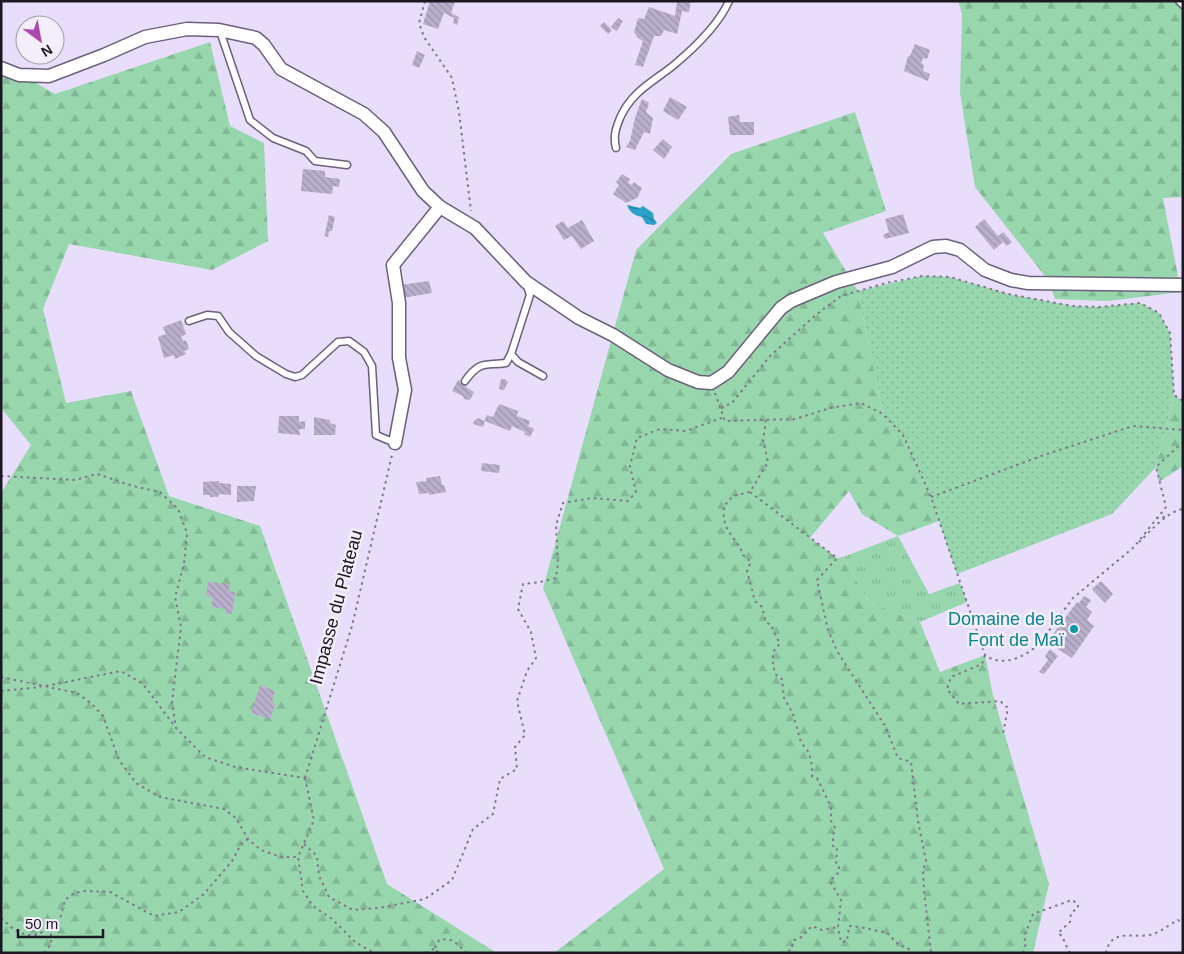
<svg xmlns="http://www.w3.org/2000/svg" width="1184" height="954" viewBox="0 0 1184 954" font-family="Arial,sans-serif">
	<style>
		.grass { fill: url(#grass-dots) }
		.forest { fill: url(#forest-firs) }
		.park { fill: url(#park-tufts) }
		.water { fill: url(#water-waves) }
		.building { fill: url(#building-back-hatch) }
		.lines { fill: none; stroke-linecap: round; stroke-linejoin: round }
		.lane-casing { stroke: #6b607b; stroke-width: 9 }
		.street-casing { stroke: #6b607b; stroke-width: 15 }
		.path { stroke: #7f778b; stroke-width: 2; stroke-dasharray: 2.5 4; stroke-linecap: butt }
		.lane { stroke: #fff; stroke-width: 6 }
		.street { stroke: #fff; stroke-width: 12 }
		.culture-dot { fill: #0f9aa8; stroke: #f3eefa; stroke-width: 2 }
		.labels { text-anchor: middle; stroke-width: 5; stroke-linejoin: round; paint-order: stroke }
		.street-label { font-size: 18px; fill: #1c1822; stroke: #f3eefa }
		.culture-label { font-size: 18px; fill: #0d838f; stroke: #f3eefa; text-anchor: end }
	</style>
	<defs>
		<pattern id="grass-dots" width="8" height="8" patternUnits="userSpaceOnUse" patternTransform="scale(1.25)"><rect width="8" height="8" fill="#98d7ad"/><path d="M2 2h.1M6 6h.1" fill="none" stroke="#82b895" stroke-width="1.8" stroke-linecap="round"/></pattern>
		<pattern id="forest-firs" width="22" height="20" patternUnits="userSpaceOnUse" patternTransform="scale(1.25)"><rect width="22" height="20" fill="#98d7ad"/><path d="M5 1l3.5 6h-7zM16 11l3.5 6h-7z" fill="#82b895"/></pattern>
		<pattern id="park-tufts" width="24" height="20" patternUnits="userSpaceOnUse" patternTransform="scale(1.25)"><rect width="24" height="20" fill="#98d7ad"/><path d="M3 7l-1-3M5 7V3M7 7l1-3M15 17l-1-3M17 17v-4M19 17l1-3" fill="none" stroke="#82b895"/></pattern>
		<pattern id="water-waves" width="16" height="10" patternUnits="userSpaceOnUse" patternTransform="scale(1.25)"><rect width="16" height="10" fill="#2aa1c7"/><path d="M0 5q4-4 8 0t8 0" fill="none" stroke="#2382a1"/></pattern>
		<pattern id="building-back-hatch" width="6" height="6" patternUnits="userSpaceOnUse" patternTransform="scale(1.25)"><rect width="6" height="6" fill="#b9aecb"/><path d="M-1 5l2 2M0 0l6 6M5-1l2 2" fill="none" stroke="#9e95ae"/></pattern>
	</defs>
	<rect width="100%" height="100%" fill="#e9ddfc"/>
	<path class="grass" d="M922,276L950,277L1008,294L1072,306L1099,307L1140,303L1159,313L1170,333L1174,395L1156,467L1112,514L957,574L931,497L903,435L883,414L858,291Z"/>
	<g class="forest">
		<path d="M958,1H1183V197L1163,198L1181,292L1108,301L1055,299L1048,280L975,187L960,93L962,14Z"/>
		<path d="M210,42L230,126L264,143L268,241L212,270L69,244L43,309L66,403L131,391L169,496L260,526L387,884L497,953H1V493L31,445L1,408V63L55,94Z"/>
		<path d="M855,112L886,211L823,233L858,291L883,414L903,435L931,497L939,521L898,536L862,514L849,491L810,538L837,558L843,557L869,602L920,622L940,672L985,655L993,695L1049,884L1033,953H554L664,869L543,588L636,250L731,154Z"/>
		<path d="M1174,395L1183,401V466L1159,482L1156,467Z"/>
	</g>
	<path class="park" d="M898,536L929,594L960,583L967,602L920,622L869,602L843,557Z"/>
	<path class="water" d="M627,205L640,208L643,206L653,213L654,219L657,223L654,225L646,224L642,217C634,215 630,213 627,205Z"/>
	<g class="building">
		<path d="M430,1H455L451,13L459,17L457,25L453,23L454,18L444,13L438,29L423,24Z"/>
		<path d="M677,1H691L689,12L682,11L677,34L664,30L661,36H654L643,67L635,65L643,41L638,38L634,32L638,18L644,19L649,7L675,16Z"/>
		<path d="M618,18L623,21L617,31L611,27Z"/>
		<path d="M604,22L612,30L608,34L600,26Z"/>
		<path d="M915,44L930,50L927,59L923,58L921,63L924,65L923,71L930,74L928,81L904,71L908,56H910Z"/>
		<path d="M417,51L425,55L419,68L412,65Z"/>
		<path d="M670,97L687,107L678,120L663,111Z"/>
		<path d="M642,99L649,103L646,112L653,118L650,134L644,132L635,150L626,147L630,141L635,118Z"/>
		<path d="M739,115L740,122H754V135H730L728,117Z"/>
		<path d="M663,139L672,147L664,159L653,150Z"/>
		<path d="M303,169L325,171V177L340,179L339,187L333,186L332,194L301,191Z"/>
		<path d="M622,174L630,179L628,183L632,185L634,182L642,188L637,198L626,203L613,194L619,185L616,182Z"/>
		<path d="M903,214L909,233L885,239L883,235L889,232L885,219Z"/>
		<path d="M329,215L335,217L332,231H329L328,237L325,236V233Z"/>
		<path d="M984,219L998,236L1003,232L1012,242L1007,246L1003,242L994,250L975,227Z"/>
		<path d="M582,220L594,241L581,249L572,236L564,240L555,226L563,221L568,228Z"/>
		<path d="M429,281L432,293L402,298L400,285Z"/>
		<path d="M181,320L186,334L181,337L183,341L186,340L189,349L184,351L186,354L175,359L174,355L164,358L158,337L166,334L163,327Z"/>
		<path d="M501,379H505L508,382L504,390L499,389Z"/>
		<path d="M458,380L467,385L466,387L474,392L470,400L464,399L463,396L452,391Z"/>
		<path d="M499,404L518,411L517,416L530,421L528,426L534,429L530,437L524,434L525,432L512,426L510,431L485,421L483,427L473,424L474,421L478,418L484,421L487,415L493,417Z"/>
		<path d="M279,416H299V422L305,421V429H299L300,435L278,433Z"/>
		<path d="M314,417L330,420V423L336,425L335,435H314Z"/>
		<path d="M482,463L500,465L499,473L481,471Z"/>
		<path d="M440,476L442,485H444L446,492L429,495V493L419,494L416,482L427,481L426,478Z"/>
		<path d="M219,481V483L231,484V495L219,494L218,497H210V495H203V482Z"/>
		<path d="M237,486H256L254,501L237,502Z"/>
		<path d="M1101,581L1113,594L1105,603L1092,589Z"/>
		<path d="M208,582L230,584L229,591L235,592L232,614H225V609L212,607V597L206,596Z"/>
		<path d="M1084,596L1091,600L1086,607L1092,612L1087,620L1094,626L1072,658L1047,642L1077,602L1079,603Z"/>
		<path d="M1050,649L1058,656L1044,674L1039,672L1048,660L1045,656Z"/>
		<path d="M260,685L275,691L272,702L275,704L270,719L251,713Z"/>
	</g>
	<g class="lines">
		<g class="lane-casing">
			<g id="lane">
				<path d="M1179,1L1183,5"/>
				<path d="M220,31L250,120L273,138L306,151L315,161L347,165"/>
				<path d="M616,148C613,136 616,128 620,118C632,91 653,82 674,65C693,49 719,24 729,1"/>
				<path d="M527,286L530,295L511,354L518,362L543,376"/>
				<path d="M189,321L207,315L218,316L229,332L256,356L286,374L295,377L302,375L338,342L349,341L364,352L372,366L376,435L395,443"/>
				<path d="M465,381C480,360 485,366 506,363L511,354"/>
			</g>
		</g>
		<g class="street-casing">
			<g id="street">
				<path d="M1,68L19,75L49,76L104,55L145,37L187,29L219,30L256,38L264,45L281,69L364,114L384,132L423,191L440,207L475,228L526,282L579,318L613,335L668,370L698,382L711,383L728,372L781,308L791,301L836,282L892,267L933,247L946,246L960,250L985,270L1011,280L1028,283L1183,285"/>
				<path d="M395,443L405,390L399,358V303L393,265L440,207"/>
			</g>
		</g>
		<g class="path">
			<path d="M425,1L419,23L424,37L452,78L459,112L471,211"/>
			<path d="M715,393L725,421L795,419L830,408L861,403L883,414L903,435L931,497L985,655C1002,668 1025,657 1039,644L1073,598L1134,547L1166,507L1156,467L1183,442"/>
			<path d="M721,408L732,403L770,356L817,314L841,296L886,283L922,276L950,277L1008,294L1072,306L1099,307L1140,303L1159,313L1170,333L1174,395L1183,401"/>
			<path d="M766,420L763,440L768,462L750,492L733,496L724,506C724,511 723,518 725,523C728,535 740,543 743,555L751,562L747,571L755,601L762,607L766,622L771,625L780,644C769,652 773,662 775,674L782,679L784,698L793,714L801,742L809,753L812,765V776L817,778L831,807V821L835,828L833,835V846L837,847L836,864L839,867V872L830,881L841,900L838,927L841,942L847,941L849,926C862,926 873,931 886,932L899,945L909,949L911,953"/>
			<path d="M1,476L75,480L97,474L133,486L160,492L178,509L187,533L184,564L175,597L181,627L172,702L176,728"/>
			<path d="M750,492L837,558L817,580L828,630L837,651L885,726L898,758L911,762L918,821L926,861L923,870L924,890L931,953"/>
			<path d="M931,497L1044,455L1133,426L1183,430"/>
			<path d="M1156,518L1166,517"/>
			<path d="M1139,542C1151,531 1166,512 1183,509"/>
			<path d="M985,655L982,664L951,677L947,689L959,704L1000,701L1008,708L1003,734"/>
			<path d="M1,677L77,693L92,704L103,716L119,760L136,783L160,797L224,809L236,818L248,839L261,850L281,857H298"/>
			<path d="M46,686L121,671L143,684L176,728L205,757L235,767L305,778"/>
			<path d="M1,691L41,687"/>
			<path d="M305,778L352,626L392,455"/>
			<path d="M305,778L314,820L298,857L303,891L313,906L332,919L355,942L374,953"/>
			<path d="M304,844L317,856L319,876L329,897L353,910L379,908L425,899L452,880L473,829L493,814L500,779L517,769L515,747L525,735L517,701L527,671L536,658L531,632L518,609L523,584L540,582L556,578L558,563L556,525L563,503L592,498L628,501L636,492L630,466L637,438L660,429L686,431L724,417"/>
			<path d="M1,918L13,929L26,935H37L51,927L60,919L65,900L74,893L85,891L110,892L154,916L179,912L204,894L232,861L241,844L248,839"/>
			<path d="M435,948L439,940C454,937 456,944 467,953"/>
			<path d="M44,953L51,944V927"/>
			<path d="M426,953L435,948L438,953"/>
			<path d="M782,953L791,950L794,940L800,938L812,926L822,930L838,927"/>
			<path d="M1023,953L1026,943L1024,937L1033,914L1072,900L1078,904V908L1071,913L1070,922L1058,933L1062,936L1069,952L1071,953"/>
			<path d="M1106,953C1111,926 1137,940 1153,934C1162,931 1170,924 1178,920L1183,923"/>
		</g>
		<use href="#lane" class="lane"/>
		<use href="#street" class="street"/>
	</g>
	<circle class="culture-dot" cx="1074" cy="629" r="5"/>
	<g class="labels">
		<g class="street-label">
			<text transform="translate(336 607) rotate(-75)" y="6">Impasse du Plateau</text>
		</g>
		<g class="culture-label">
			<text x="1064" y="625">Domaine de la<tspan x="1064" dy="21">Font de Maï</tspan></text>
		</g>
	</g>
	<rect width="1184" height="954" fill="none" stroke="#1c1822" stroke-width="5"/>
	<g transform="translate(40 40) rotate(148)"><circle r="24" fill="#f3eefa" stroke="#9d98a4"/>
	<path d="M0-4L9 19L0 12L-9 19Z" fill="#ab48ae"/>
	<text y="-8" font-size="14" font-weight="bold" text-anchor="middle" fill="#1c1822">N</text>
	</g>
	<path d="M18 929v8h85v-8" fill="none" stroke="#1c1822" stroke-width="2.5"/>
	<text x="25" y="929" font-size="15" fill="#1c1822" stroke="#f3eefa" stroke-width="4" paint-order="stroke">50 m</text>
</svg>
